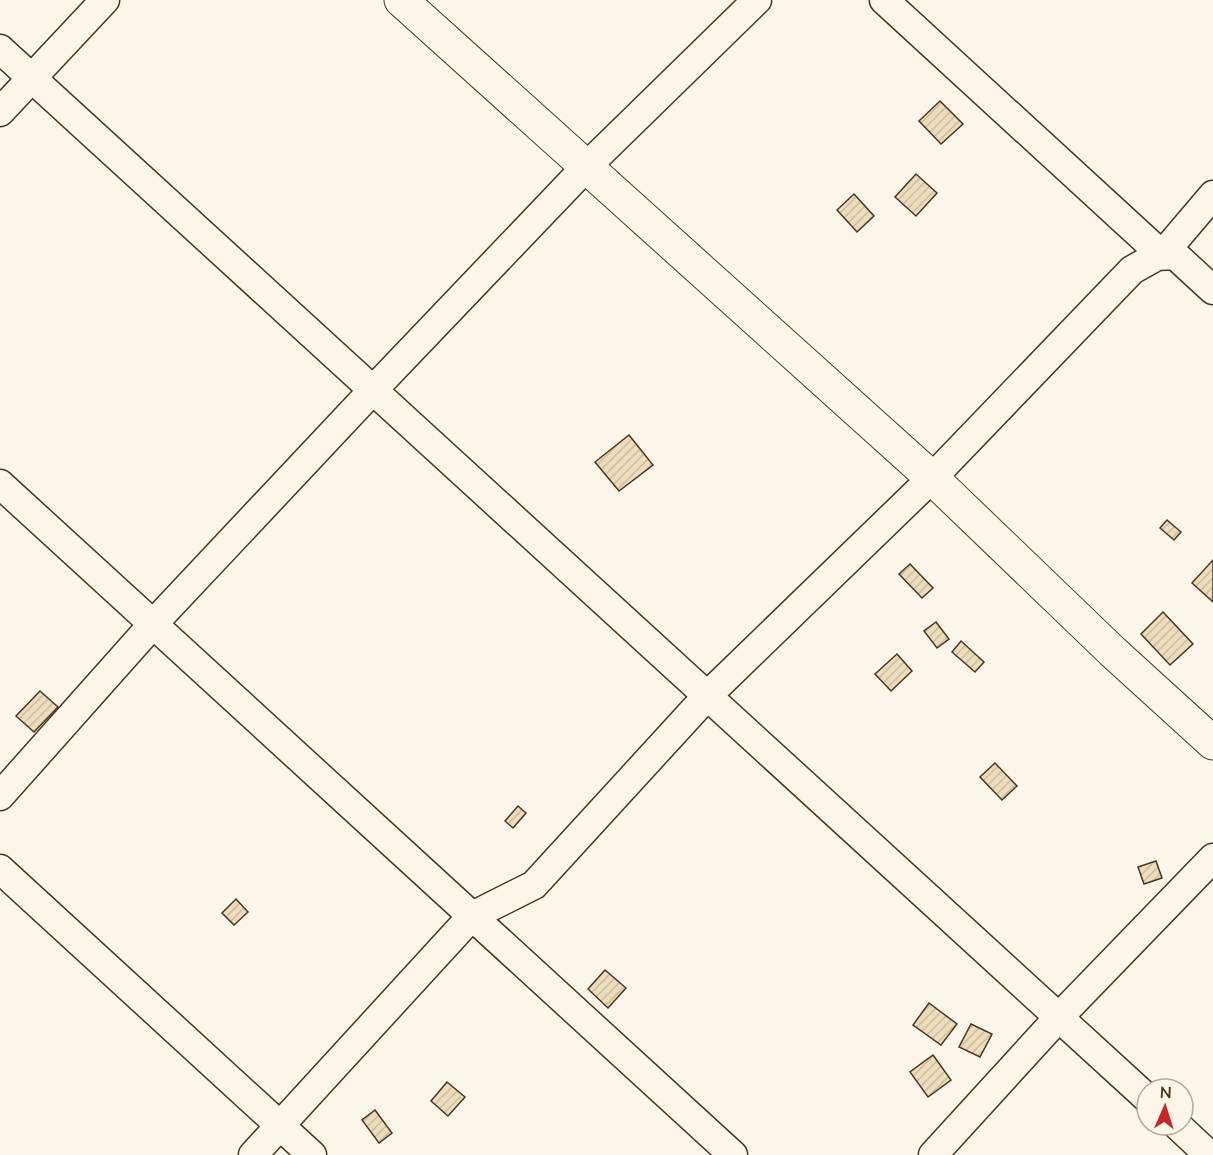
<svg xmlns="http://www.w3.org/2000/svg" width="1213" height="1155" viewBox="0 0 1213 1155" font-family="'Nunito Sans',sans-serif">
	<style>
		.building { fill: url(#building-hatch); stroke: #4a3520; stroke-width: 1.5 }
		.lines { fill: none; stroke-linecap: round; stroke-linejoin: round }
		.minor-casing { stroke: #4a3520; stroke-width: 31 }
		.major-casing { stroke: #4a3520; stroke-width: 35 }
		.minor { stroke: #fbf6e9; stroke-width: 28 }
		.major { stroke: #fbf6e9; stroke-width: 33 }
	</style>
	<defs>
		<pattern id="building-hatch" width="6" height="6" patternUnits="userSpaceOnUse" patternTransform="scale(1.5)"><rect width="6" height="6" fill="#ecdcbc"/><path d="M-1 1l2-2M0 6l6-6M5 7l2-2" fill="none" stroke="#ccbda1"/></pattern>
	</defs>
	<rect width="100%" height="100%" fill="#fbf6e9"/>
	<g class="building">
		<path d="M940,101L963,124L941,144L919,121Z"/>
		<path d="M916,174L937,193L916,216L895,197Z"/>
		<path d="M854,194L874,216L857,232L837,210Z"/>
		<path d="M629,435L653,465L619,491L595,462Z"/>
		<path d="M1167,520L1181,532L1174,540L1160,528Z"/>
		<path d="M1213,560V602L1192,583Z"/>
		<path d="M910,564L933,588L922,598L899,574Z"/>
		<path d="M1163,612L1193,644L1170,665L1141,634Z"/>
		<path d="M936,622L949,639L937,648L924,631Z"/>
		<path d="M961,641L984,662L975,672L952,652Z"/>
		<path d="M897,654L912,671L891,691L875,674Z"/>
		<path d="M40,691L58,707L34,732L16,716Z"/>
		<path d="M995,763L1017,786L1002,800L980,777Z"/>
		<path d="M518,806L526,813L513,828L505,821Z"/>
		<path d="M1156,861L1162,878L1144,884L1138,867Z"/>
		<path d="M236,899L248,912L234,925L222,913Z"/>
		<path d="M605,970L626,988L608,1008L588,989Z"/>
		<path d="M929,1003L957,1024L941,1045L913,1025Z"/>
		<path d="M971,1024L992,1034L980,1057L959,1047Z"/>
		<path d="M933,1055L951,1080L928,1097L910,1072Z"/>
		<path d="M447,1082L465,1097L448,1116L431,1101Z"/>
		<path d="M375,1110L392,1133L379,1143L362,1120Z"/>
	</g>
	<g class="lines">
		<g class="minor-casing">
			<g id="minor">
				<path d="M884,0L1162,255L1213,195"/>
				<path d="M0,49L1147,1098"/>
				<path d="M0,112L105,0"/>
				<path d="M0,484L733,1155"/>
				<path d="M0,796L153,624L373,390L586,167L757,0"/>
				<path d="M0,869L312,1155"/>
				<path d="M1177,1125L1209,1155"/>
				<path d="M253,1155L472,916L534,885L708,695L932,478L1132,270L1157,256L1175,255L1213,290"/>
				<path d="M933,1155L1059,1017L1213,858"/>
			</g>
		</g>
		<g class="major-casing">
			<path id="major" d="M401,0L932,478L1113,652L1213,743"/>
		</g>
		<use href="#minor" class="minor"/>
		<use href="#major" class="major"/>
	</g>
	<g transform="translate(1165 1107) rotate(3)"><circle r="28" fill="#fbf6e9" stroke="#b4a999" stroke-width="1.5"/>
	<path d="M0-4.5L10 22L0 15L-10 22Z" fill="#c62828"/>
	<text y="-9" font-size="16" font-weight="bold" text-anchor="middle" fill="#4a3520">N</text>
	</g>
</svg>
